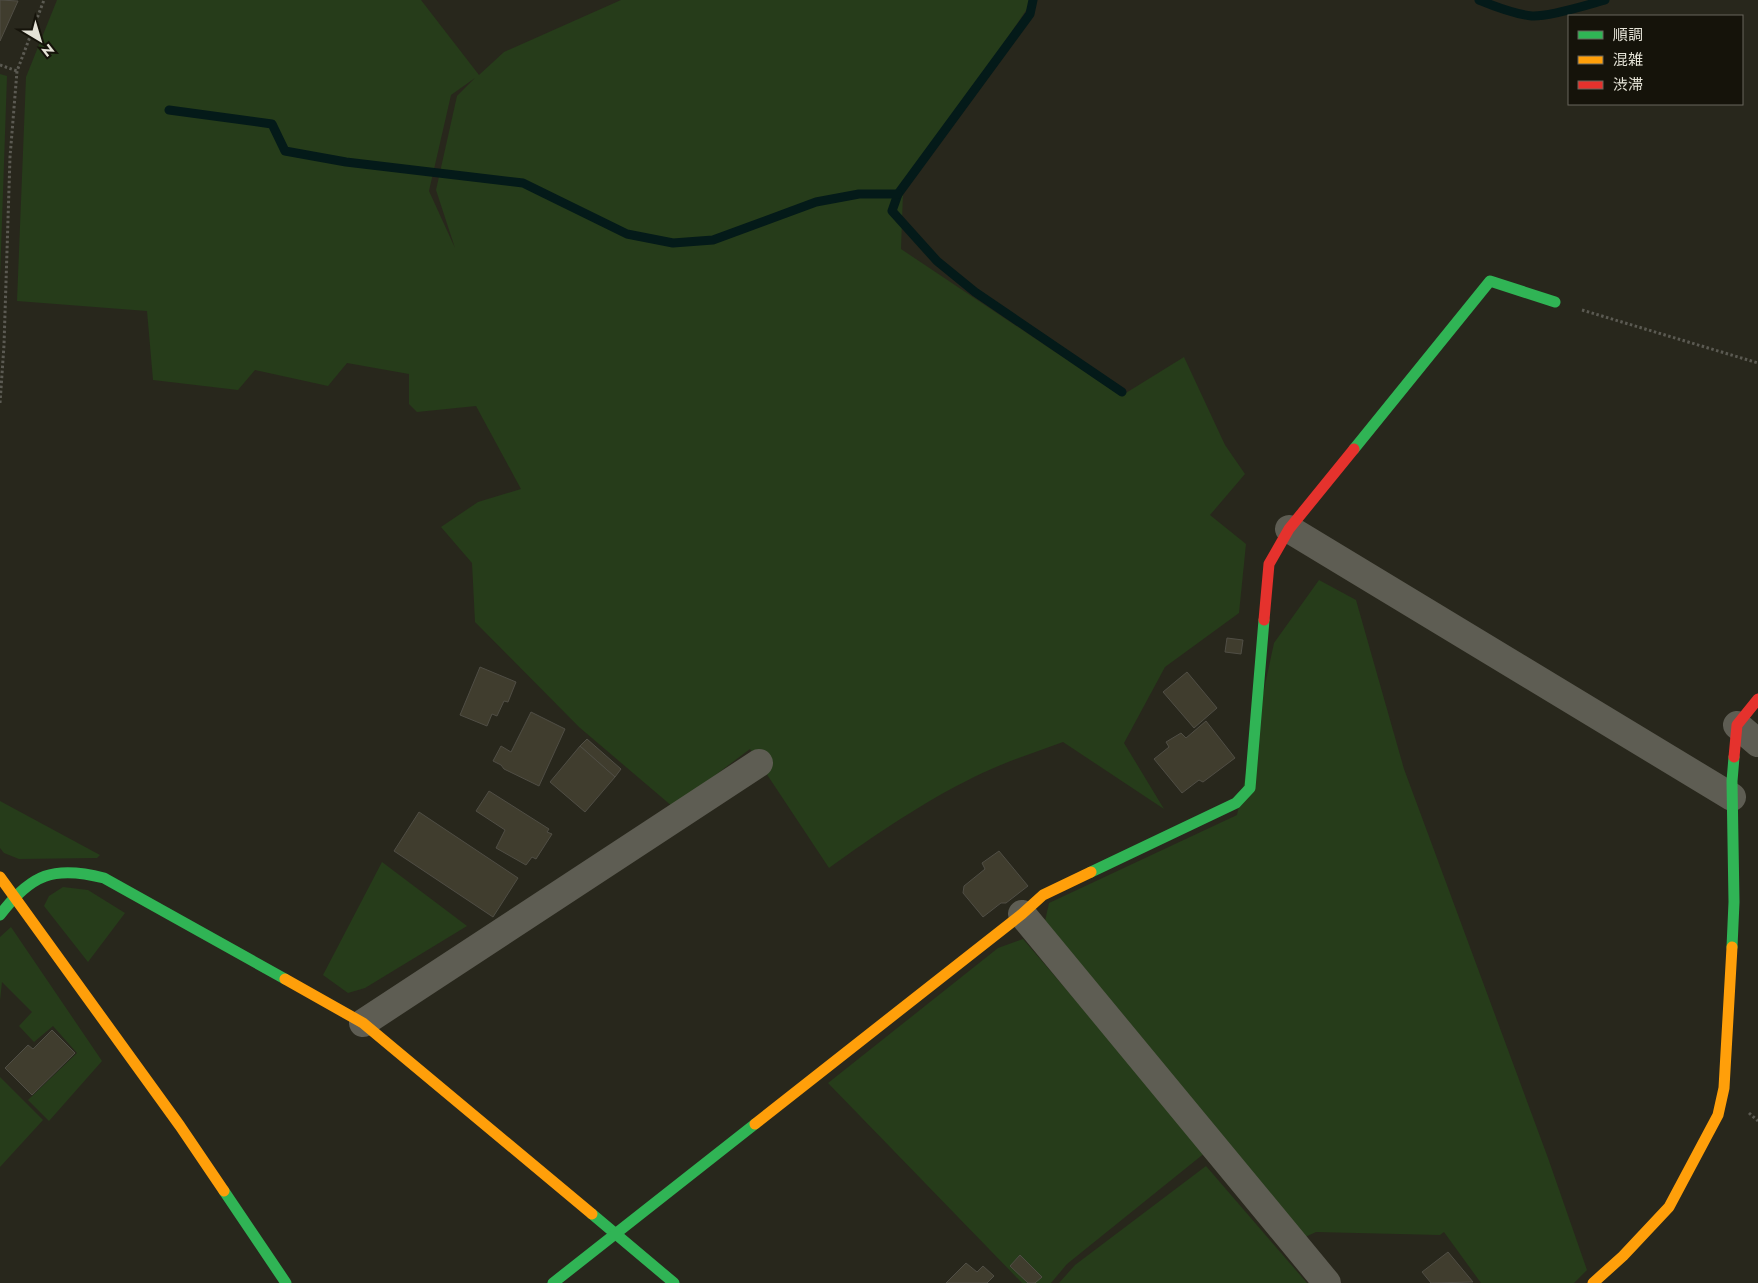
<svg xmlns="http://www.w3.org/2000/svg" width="1758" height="1283" viewBox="0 0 1758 1283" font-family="Jost,'Noto Sans JP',sans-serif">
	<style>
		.green { fill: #263c1a; fill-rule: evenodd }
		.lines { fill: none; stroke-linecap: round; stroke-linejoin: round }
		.stream { stroke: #041a19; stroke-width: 9 }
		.building { fill: #403d2e; stroke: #504e45 }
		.path { stroke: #5b5a52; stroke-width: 3; stroke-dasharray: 2.5 2.5; stroke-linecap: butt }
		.street { stroke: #5e5d53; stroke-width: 28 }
		.fast { stroke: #30b455; stroke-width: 11 }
		.slow { stroke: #ff9f0a; stroke-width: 11 }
		.jam { stroke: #e5322d; stroke-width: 11 }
	</style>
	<rect width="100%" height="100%" fill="#28271c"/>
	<g class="green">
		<path d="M57,0H421L479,75L504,52L621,0H1033L903,193L901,249L1121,396L1184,357L1225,445L1245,474L1210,515L1246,544L1239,613L1165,667L1124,743L1164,809L1063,742C1033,753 1002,763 974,777C925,801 873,836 829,868L750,749L673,807L579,727L475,622L472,563L441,527L478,502L521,489L476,406L417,412L409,404V374L347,363L328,386L255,370L238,390L153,380L147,311L17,301L26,77ZM475,78L457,96L436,190L455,248L429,191L451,95Z"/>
		<path d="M0,74L7,76L0,279Z"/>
		<path d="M1319,580L1356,600L1404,769L1548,1158L1587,1270L1574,1283H1481L1444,1232L1440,1235L1316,1232L1303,1238L1045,921L1049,903L1237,815L1274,643Z"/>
		<path d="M0,801L100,855L97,858L19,859L4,853L0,848Z"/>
		<path d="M382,862L467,926L365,988L348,993L323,975Z"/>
		<path d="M63,887L88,890L125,913L88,962L44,906L49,896Z"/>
		<path d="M11,927L102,1061L49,1121L28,1100L77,1053L53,1026L34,1042L19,1026L32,1012L2,982L0,1001V937Z"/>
		<path d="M1023,939L1206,1152L1067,1264L1051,1283H1022L828,1083L998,948Z"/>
		<path d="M0,1077L43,1120L0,1167Z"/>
		<path d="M1206,1166L1307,1283H1059L1075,1265Z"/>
	</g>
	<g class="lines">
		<g class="stream">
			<path d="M1033,0L1030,14L898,194L892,211L937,261L975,292L1122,392"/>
			<path d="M1479,0C1496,7 1514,14 1532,16C1549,17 1587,5 1605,0"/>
			<path d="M169,110L272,124L285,151L346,162L523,183L627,234L673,243L713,240L816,202L859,194H898"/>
		</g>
	</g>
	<g class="building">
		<path d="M0,0L18,1L0,41Z"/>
		<path d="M1227,638L1243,640L1241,654L1225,652Z"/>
		<path d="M480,667L516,682L508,702L504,701L497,716L492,714L487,726L460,715Z"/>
		<path d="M1187,672L1217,708L1194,728L1163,692Z"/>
		<path d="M531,712L565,729L539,786L504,769L501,765L493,761L501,746L511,752Z"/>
		<path d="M1206,721L1235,758L1203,782L1199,780L1182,793L1154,759L1169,747L1166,742L1181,733L1186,738Z"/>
		<path d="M587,739L621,769L615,777L580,746Z"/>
		<path d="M580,746L615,777L585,812L550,782Z"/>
		<path d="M489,791L549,829L547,832L552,834L536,859L532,857L526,865L496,848L505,830L476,811Z"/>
		<path d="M419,812L518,878L493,917L394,851Z"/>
		<path d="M999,851L1028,886L1006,903H1001L983,917L963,893L964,886L985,869L982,863Z"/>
		<path d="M52,1030L75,1053L32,1095L5,1068L28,1045L33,1049Z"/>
		<path d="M1448,1252L1473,1282L1431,1283L1422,1272Z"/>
		<path d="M1020,1255L1042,1277L1035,1283H1028L1010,1266Z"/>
		<path d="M966,1263L977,1272L983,1266L994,1276L987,1283H946Z"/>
	</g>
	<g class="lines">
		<g class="path">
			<path d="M0,65L17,71"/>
			<path d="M1582,310L1758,363"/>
			<path d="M0,403L4,345L10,157L17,71L44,0"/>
			<path d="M1749,1113L1758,1121"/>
		</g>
		<g class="street">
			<path d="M1289,529L1732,797"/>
			<path d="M1737,725L1758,743"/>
			<path d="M1022,914L1327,1283"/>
			<path d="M363,1023L759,763"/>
		</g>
		<g class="fast">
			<path d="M1354,449L1490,281L1555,302"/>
			<path d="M1091,872L1236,803L1250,788L1264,620"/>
			<path d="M0,915C31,874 54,865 104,878L285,979"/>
			<path d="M1732,947L1734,902L1732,781L1734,757"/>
			<path d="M224,1191L286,1283"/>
			<path d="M592,1214L674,1283"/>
			<path d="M553,1283L755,1124"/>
		</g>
		<g class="slow">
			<path d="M0,877L180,1126L224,1191"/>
			<path d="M285,979L363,1023L592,1214"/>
			<path d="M755,1124L1022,914L1043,895L1091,872"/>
			<path d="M1593,1283L1623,1256L1669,1207L1718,1115L1724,1088L1732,947"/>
		</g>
		<g class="jam">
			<path d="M1264,620L1269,564L1289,529L1354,449"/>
			<path d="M1734,757L1737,725L1758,699"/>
		</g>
	</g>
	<rect x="1568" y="15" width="175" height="90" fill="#15130a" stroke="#68665c"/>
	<rect x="1578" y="31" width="25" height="8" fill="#30b455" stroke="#68665c"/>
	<text x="1613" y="40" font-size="15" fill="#e5e3d7">順調</text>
	<rect x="1578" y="56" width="25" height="8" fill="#ff9f0a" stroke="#68665c"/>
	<text x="1613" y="65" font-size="15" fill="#e5e3d7">混雑</text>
	<rect x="1578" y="81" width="25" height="8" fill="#e5322d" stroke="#68665c"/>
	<text x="1613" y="90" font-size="15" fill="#e5e3d7">渋滞</text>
	<g transform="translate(40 40) rotate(142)" stroke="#15130a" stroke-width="4" paint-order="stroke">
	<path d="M0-4L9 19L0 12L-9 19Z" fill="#e5e3d7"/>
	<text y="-8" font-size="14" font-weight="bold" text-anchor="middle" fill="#e5e3d7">N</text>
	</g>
</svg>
